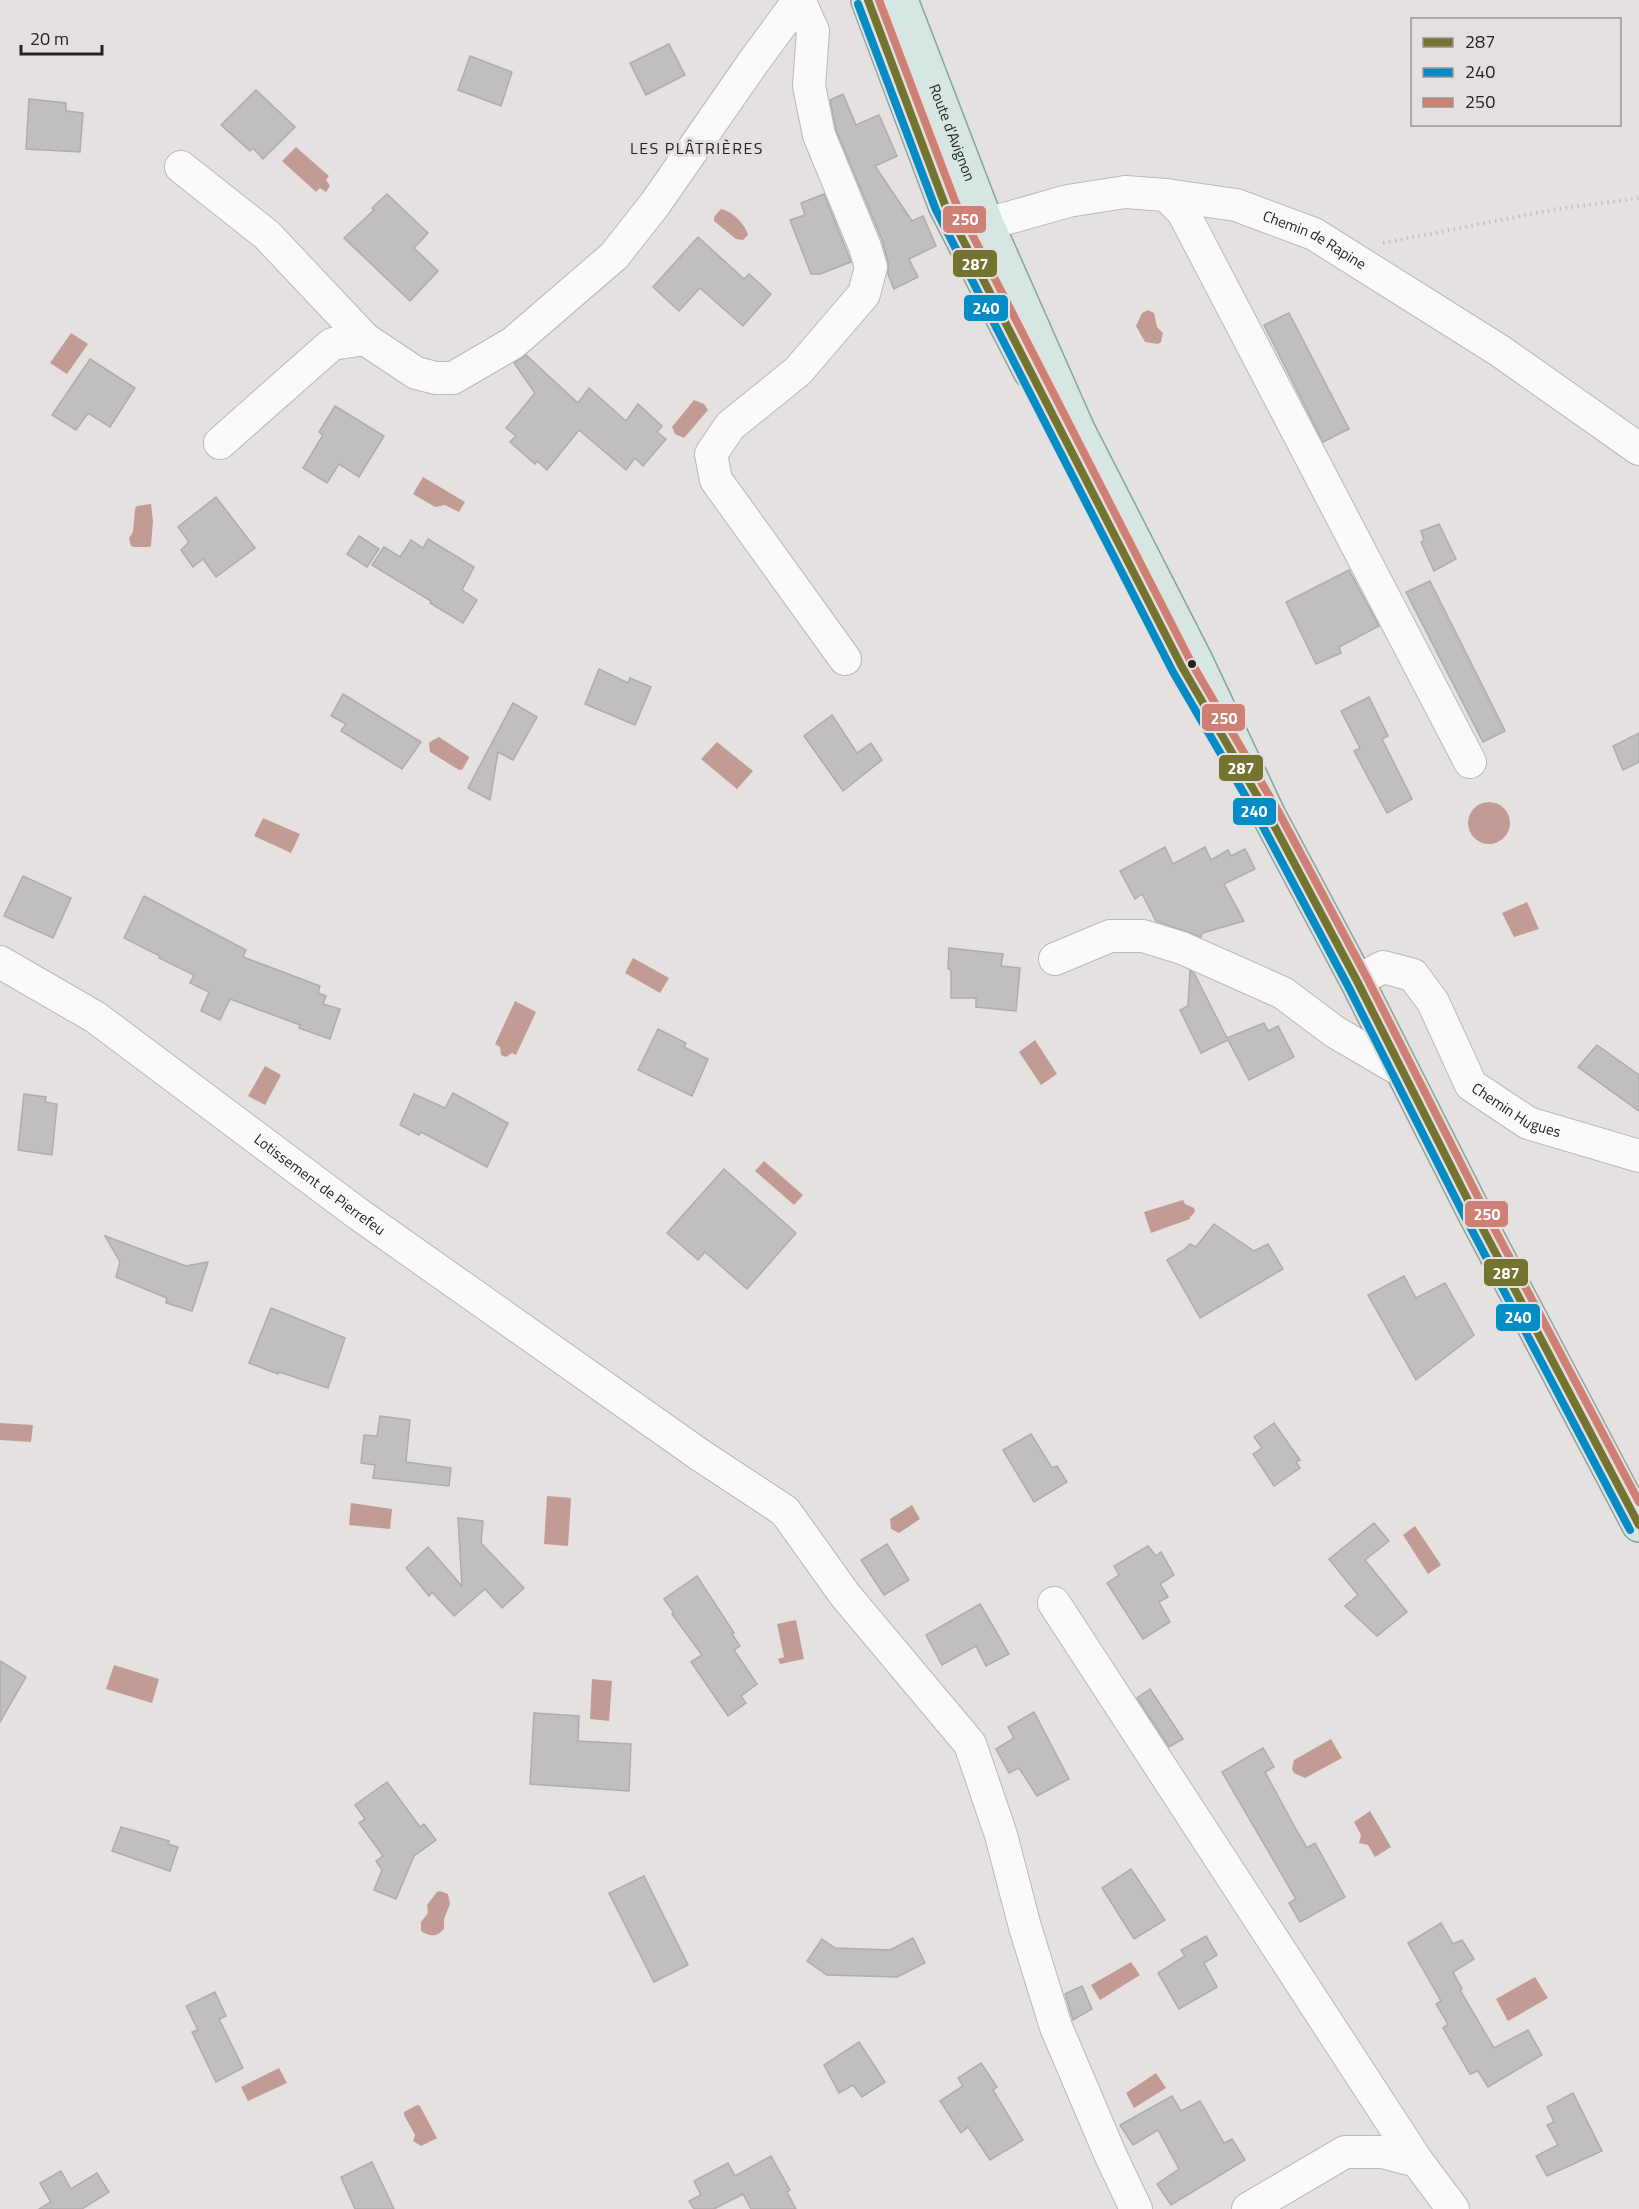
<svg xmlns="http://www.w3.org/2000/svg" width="1639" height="2209" viewBox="0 0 1639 2209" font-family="'Titillium Web',sans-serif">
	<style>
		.water { fill: #c29c94 }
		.building { fill: #c1bfbe; stroke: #afadac; stroke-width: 1.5 }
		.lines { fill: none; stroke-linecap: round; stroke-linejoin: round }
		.minor-casing { stroke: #bbb8b8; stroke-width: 34 }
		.major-casing { stroke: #89a39e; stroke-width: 36 }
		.path { stroke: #c3c1c1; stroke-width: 4; stroke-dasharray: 1.5 4.5; stroke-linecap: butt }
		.minor { stroke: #fbfafa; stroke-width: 32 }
		.major { stroke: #d6e6e3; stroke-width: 33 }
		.bus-1-casing { stroke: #e5e0df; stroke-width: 12 }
		.bus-2-casing { stroke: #e5e0df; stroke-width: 12 }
		.bus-3-casing { stroke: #e5e0df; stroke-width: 12 }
		.bus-1 { stroke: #73742f; stroke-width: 8 }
		.bus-2 { stroke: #038cc5; stroke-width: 8 }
		.bus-3 { stroke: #ce8074; stroke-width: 8 }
		.bus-dot { fill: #242322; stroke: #e5e0df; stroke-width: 2 }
		.labels { text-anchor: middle; stroke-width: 6; stroke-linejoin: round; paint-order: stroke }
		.street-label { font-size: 15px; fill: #242322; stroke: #e5e0df }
		.neighbourhood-label { font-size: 16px; letter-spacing: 1.5px; fill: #242322; stroke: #e5e0df }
		.line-badge { stroke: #e5e0df; stroke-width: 2 }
		.badge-label { font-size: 16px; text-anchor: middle; font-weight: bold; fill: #fff }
	</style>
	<rect width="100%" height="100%" fill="#e4e1e0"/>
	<g class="water">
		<path d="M296,147L329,176L326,180L330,186L326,192L320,188L316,192L282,161Z"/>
		<path d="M721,209C732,211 745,224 748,235L743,240L736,239L714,221V217Z"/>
		<path d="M1148,310L1154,313L1157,327L1163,333L1161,342L1158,344L1145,342L1136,326L1142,313Z"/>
		<path d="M71,333L88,344L67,374L50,363Z"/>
		<path d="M694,400L704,404L708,410L684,438L675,434L672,427Z"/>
		<path d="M423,477L465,502L459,512L445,505L435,507L413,494Z"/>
		<path d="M151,504L153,521L151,545L150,547H134L131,546L129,538L133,532L135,509L137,506Z"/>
		<path d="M439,737L468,756L469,758L462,770H459L430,752L429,743L433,740Z"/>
		<path d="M717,742L753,771L737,789L701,759Z"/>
		<circle cx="1489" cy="823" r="21"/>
		<path d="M263,818L300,834L291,853L254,836Z"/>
		<path d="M1527,902L1539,929L1514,937L1502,913Z"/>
		<path d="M633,958L669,978L660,993L625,973Z"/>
		<path d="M515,1001L536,1012L516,1055L512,1053L506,1057L501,1055L500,1047L495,1044Z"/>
		<path d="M1035,1040L1057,1074L1041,1085L1019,1052Z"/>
		<path d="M265,1066L281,1075L265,1105L248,1096Z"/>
		<path d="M764,1161L803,1195L794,1205L755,1171Z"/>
		<path d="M1183,1200L1185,1204L1194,1208L1195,1212L1190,1217V1219L1151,1233L1144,1212Z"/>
		<path d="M0,1423L33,1425L31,1442L0,1440Z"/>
		<path d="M547,1496L571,1498L568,1546L544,1544Z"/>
		<path d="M351,1503L392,1509L390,1529L349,1525Z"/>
		<path d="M912,1505L920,1519L899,1533L891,1529L890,1519Z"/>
		<path d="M1415,1526L1441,1565L1428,1574L1403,1535Z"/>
		<path d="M796,1620L804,1659L780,1664L778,1659L784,1657L777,1624Z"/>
		<path d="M114,1665L159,1679L152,1703L106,1689Z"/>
		<path d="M592,1679L612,1681L609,1721L590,1719Z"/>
		<path d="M1331,1739L1342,1758L1305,1778L1294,1773L1292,1769L1294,1760Z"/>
		<path d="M1370,1811L1391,1847L1375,1857L1368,1845L1359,1843L1361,1835L1354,1822Z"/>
		<path d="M440,1891L448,1894L450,1904L444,1919V1929C437,1937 430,1937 421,1931V1922L428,1913L427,1905L437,1892Z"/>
		<path d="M1131,1962L1140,1975L1100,2000L1091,1985Z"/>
		<path d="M1535,1977L1548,1998L1508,2021L1496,1999Z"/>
		<path d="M279,2068L287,2083L248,2101L241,2087Z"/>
		<path d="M1156,2073L1166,2088L1134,2108L1126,2093Z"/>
		<path d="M417,2105L420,2106L437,2138L421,2146L413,2141L415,2135L404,2115V2112Z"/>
	</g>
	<g class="building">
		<path d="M669,44L685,75L646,95L630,63Z"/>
		<path d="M470,56L512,72L501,106L458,90Z"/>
		<path d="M256,90L295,127L263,159L253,148L250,151L221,125Z"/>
		<path d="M843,94L856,125L879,115L897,156L875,166L912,221L923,216L936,246L909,259L918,277L894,289L888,274V262L882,240L836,130L830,100Z"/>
		<path d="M29,99L66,103V111L83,113L80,152L26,149Z"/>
		<path d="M387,194L428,233L414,248L438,271L410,301L344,238L374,210L372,208Z"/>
		<path d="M824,194L851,262L820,274H811L790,220L805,215L801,203Z"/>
		<path d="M698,237L744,279L749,274L771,294L743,326L700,288L679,311L653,287Z"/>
		<path d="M1289,313L1349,429L1323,442L1264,325Z"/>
		<path d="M526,355L578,403L589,388L626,421L638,404L662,426L657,432L666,439L643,466L635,458L626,470L579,430L547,470L537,461L535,464L510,442L516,436L506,428L535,393L514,363Z"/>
		<path d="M90,359L135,388L110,427L88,413L76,430L52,415Z"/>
		<path d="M335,406L384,436L359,477L339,464L327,483L303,468L323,435L319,432Z"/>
		<path d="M216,497L255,548L216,577L203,559L193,567L181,550L189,542L178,527Z"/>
		<path d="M1439,524L1456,559L1434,571L1421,542L1424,540L1421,531Z"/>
		<path d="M359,536L379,549L367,567L347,554Z"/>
		<path d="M428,539L474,567L462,590L477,600L463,623L430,603L431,601L372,565L384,547L400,557L411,540L423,548Z"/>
		<path d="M1349,570L1379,626L1339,647L1341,653L1316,664L1286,602Z"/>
		<path d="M1430,581L1505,731L1483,742L1406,592Z"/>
		<path d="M599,669L628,683L630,678L651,687L635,725L585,704Z"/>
		<path d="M343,694L421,742L402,769L341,731L346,724L331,716Z"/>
		<path d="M1369,697L1388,736L1382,739L1412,799L1387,813L1354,751L1360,748L1341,711Z"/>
		<path d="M513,703L537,717L513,760L498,752L490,800L468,788Z"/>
		<path d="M832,715L857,753L871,743L882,760L843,791L804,736Z"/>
		<path d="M1639,733V762L1623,770L1613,746Z"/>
		<path d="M1165,847L1173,864L1205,847L1211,860L1228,850L1231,856L1245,849L1255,869L1224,884L1244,921L1202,933L1201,937L1156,921L1142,894L1135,899L1120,871Z"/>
		<path d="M23,876L71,898L53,938L4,916Z"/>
		<path d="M144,896L246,950L243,957L320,986L318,993L326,996L323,1004L340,1009L330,1039L299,1028L300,1025L230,999L220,1020L201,1011L209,992L190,983L194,975L159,958L160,956L124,938Z"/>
		<path d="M949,948L1003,954L1001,966L1020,968L1016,1011L976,1007V998H951V970L948,969Z"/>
		<path d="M1190,971L1194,973L1227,1038L1264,1023L1268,1031L1278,1026L1294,1057L1249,1080L1228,1040L1201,1053L1180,1010L1188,1006Z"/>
		<path d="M658,1029L686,1043L684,1047L708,1059L692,1096L638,1070Z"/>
		<path d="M1597,1045L1639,1075V1111L1578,1067Z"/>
		<path d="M453,1093L508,1123L487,1167L421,1132L419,1135L400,1125L414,1094L445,1108Z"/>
		<path d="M24,1094L46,1097L45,1102L57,1104L52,1155L18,1150Z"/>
		<path d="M724,1169L796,1233L747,1289L705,1252L698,1260L667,1233Z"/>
		<path d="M1214,1224L1254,1251L1268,1244L1283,1269L1200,1318L1167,1260L1184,1250L1190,1244L1196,1247Z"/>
		<path d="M105,1236L186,1266L208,1262L192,1311L166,1303L167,1298L116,1277L120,1262Z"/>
		<path d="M1404,1276L1416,1298L1445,1283L1474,1335L1416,1380L1368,1295Z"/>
		<path d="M271,1308L345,1338L328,1388L279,1372L278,1374L249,1363Z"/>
		<path d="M380,1416L410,1420L406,1462L451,1468L449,1486L373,1478L375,1465L361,1463L364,1435L377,1436Z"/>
		<path d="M1274,1423L1300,1460L1296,1462L1300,1468L1274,1486L1253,1454L1262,1448L1254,1437Z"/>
		<path d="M1031,1434L1052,1468L1057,1466L1067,1482L1034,1502L1003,1450Z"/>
		<path d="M458,1518L483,1521L481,1543L524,1588L502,1608L485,1589L454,1616L432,1592L429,1596L406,1568L428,1547L462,1586Z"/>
		<path d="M1374,1523L1389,1541L1365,1560L1407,1612L1377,1636L1345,1606L1358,1595L1329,1559Z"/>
		<path d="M887,1544L909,1580L884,1595L861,1560Z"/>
		<path d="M1148,1546L1156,1556L1161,1552L1174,1575L1160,1584L1168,1597L1159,1602L1170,1622L1143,1639L1107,1583L1119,1575L1114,1566Z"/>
		<path d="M697,1576L734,1633L732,1634L740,1646L734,1650L757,1684L741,1696L746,1703L728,1716L691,1662L702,1655L672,1614L674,1613L664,1599Z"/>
		<path d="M980,1604L1009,1654L986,1666L976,1646L942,1665L926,1635Z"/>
		<path d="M0,1661L26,1677L0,1722Z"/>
		<path d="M1150,1689L1183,1739L1169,1747L1137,1698Z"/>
		<path d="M1034,1712L1069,1779L1037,1796L1019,1768L1009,1773L996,1749L1014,1738L1008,1727Z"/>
		<path d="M534,1713L579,1716L578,1741L631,1744L629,1791L530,1784Z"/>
		<path d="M1263,1748L1274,1767L1265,1772L1297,1831L1307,1848L1315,1843L1345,1897L1300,1922L1289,1903L1296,1899L1222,1772Z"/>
		<path d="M387,1782L420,1827L424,1824L436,1840L414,1856L396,1899L374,1890L382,1870L376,1861L383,1856L359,1823L365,1819L355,1805Z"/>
		<path d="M121,1827L169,1841L168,1844L178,1847L170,1871L112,1851Z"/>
		<path d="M1131,1869L1165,1920L1134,1939L1102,1888Z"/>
		<path d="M644,1876L688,1965L654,1982L609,1893Z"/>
		<path d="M1441,1923L1453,1944L1462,1940L1474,1959L1453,1972L1462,1989L1460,1990L1494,2048L1528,2030L1542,2055L1488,2087L1478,2071L1470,2074L1443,2028L1448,2024L1436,2004L1441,2001L1408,1943Z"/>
		<path d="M1206,1936L1217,1955L1204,1963L1217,1987L1179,2009L1158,1973L1185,1956L1181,1950Z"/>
		<path d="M913,1938L925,1963L897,1977L827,1975L807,1961L822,1939L835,1948L890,1950Z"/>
		<path d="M1082,1986L1092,2009L1073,2020L1065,1994Z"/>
		<path d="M215,1992L226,2016L219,2019L243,2068L216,2082L192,2032L198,2030L186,2006Z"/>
		<path d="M859,2042L885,2082L862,2097L853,2085L839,2093L824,2065Z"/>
		<path d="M981,2063L997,2087L993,2090L1023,2140L990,2160L968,2127L961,2133L940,2101L963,2086L958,2078Z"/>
		<path d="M1573,2093L1602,2151L1547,2176L1536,2156L1558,2145L1547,2125L1554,2122L1547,2107Z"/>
		<path d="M1172,2096L1181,2111L1200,2101L1224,2143L1232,2139L1245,2160L1171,2205L1157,2184L1179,2169L1158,2130L1133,2145L1120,2125Z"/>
		<path d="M771,2156L790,2190L787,2192L796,2209H751L743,2194L714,2209H694L689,2201L701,2195L694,2181L728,2163L735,2176Z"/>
		<path d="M372,2162L394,2209H355L341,2177Z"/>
		<path d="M61,2171L71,2189L97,2173L109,2192L82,2209H39L51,2202L40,2183Z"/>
	</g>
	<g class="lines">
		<g class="minor-casing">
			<g id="minor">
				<path d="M799,0L813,31L809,86L819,135L865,247L871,267L864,294L798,371L730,426L711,454L716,480L845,659"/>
				<path d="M181,167L267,235L365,339L416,373L436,378H453L513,343L614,256L655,204L752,64L799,0"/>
				<path d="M1166,195L1183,212L1470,762"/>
				<path id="s1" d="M965,214L987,224L1068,201L1125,192L1166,195L1236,205L1314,234L1500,351L1639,449"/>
				<path d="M220,443L332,344L365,339"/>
				<path d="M1055,959L1110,936H1143L1182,948L1283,993L1335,1032L1402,1071"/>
				<path id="s2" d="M0,962L95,1017L357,1213L700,1455L785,1511L845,1595L970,1744L1001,1835L1025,1927L1056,2027L1110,2154L1136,2209"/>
				<path id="s3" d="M1357,981L1383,967L1413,975L1433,1002L1471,1085L1528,1123L1639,1156"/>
				<path d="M1054,1603L1417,2161"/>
				<path d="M1248,2209L1345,2152H1383L1417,2161L1453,2209"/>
			</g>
		</g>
		<g class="major-casing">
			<g id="major">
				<path d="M868,0L945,205L1030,371"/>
				<path id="s4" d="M901,0L987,224L1078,430L1196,661L1269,816L1357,981L1475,1214L1639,1525"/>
			</g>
		</g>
		<path class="path" d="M1383,243L1557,209L1639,198"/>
		<use href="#minor" class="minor"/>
		<use href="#major" class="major"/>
		<g class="bus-1-casing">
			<path id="bus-1" d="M868,0L945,205L1182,667L1269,816L1357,981L1475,1214L1639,1525"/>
		</g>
		<g class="bus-2-casing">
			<path id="bus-2" d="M858,4L936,210L1173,672L1260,821L1348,986L1466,1219L1630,1530"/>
		</g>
		<g class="bus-3-casing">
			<path id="bus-3" d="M879,0L955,201L1191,662L1278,811L1366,976L1484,1209L1639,1502"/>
		</g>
		<use href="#bus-1" class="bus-1"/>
		<use href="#bus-2" class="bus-2"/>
		<use href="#bus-3" class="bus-3"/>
	</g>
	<circle class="bus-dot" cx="1192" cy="664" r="5"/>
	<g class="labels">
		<g class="street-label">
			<text dy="5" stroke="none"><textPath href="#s4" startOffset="142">Route d'Avignon</textPath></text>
			<text dy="5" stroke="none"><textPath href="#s1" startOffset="364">Chemin de Rapine</textPath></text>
			<text dy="5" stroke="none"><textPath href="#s3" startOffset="238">Chemin Hugues</textPath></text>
			<text dy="5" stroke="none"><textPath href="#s2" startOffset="390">Lotissement de Pierrefeu</textPath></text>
		</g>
		<g class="neighbourhood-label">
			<text x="697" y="154">LES PLÂTRIÈRES</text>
		</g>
	</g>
	<g class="line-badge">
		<rect x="942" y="205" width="45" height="29" rx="6" fill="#ce8074"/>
		<rect x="952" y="249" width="46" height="29" rx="6" fill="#73742f"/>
		<rect x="963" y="294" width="46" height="28" rx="6" fill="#038cc5"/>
		<rect x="1201" y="703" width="45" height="29" rx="6" fill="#ce8074"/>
		<rect x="1218" y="754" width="46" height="28" rx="6" fill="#73742f"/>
		<rect x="1232" y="797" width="45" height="29" rx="6" fill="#038cc5"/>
		<rect x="1464" y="1200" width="45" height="28" rx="6" fill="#ce8074"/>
		<rect x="1483" y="1258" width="46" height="29" rx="6" fill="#73742f"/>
		<rect x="1495" y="1303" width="46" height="29" rx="6" fill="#038cc5"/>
	</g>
	<g class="badge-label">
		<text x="965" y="225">250</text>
		<text x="975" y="270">287</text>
		<text x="986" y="314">240</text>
		<text x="1224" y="724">250</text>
		<text x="1241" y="774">287</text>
		<text x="1254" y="817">240</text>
		<text x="1487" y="1220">250</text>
		<text x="1506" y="1279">287</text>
		<text x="1518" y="1323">240</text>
	</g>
	<rect x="1411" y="18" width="210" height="108" fill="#e5e0df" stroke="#989493" stroke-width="1.5"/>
	<rect x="1423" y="38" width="30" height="9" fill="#73742f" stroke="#989493" stroke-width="1.5"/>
	<text x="1465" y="48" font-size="18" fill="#242322">287</text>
	<rect x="1423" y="68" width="30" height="9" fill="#038cc5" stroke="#989493" stroke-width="1.5"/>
	<text x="1465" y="78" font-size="18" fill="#242322">240</text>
	<rect x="1423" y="98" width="30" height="9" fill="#ce8074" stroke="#989493" stroke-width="1.5"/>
	<text x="1465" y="108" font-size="18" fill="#242322">250</text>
	<path d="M21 45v9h81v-9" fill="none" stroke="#242322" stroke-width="3"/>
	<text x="30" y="45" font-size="18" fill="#242322" stroke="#e5e0df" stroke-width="4.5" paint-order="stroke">20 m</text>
</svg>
